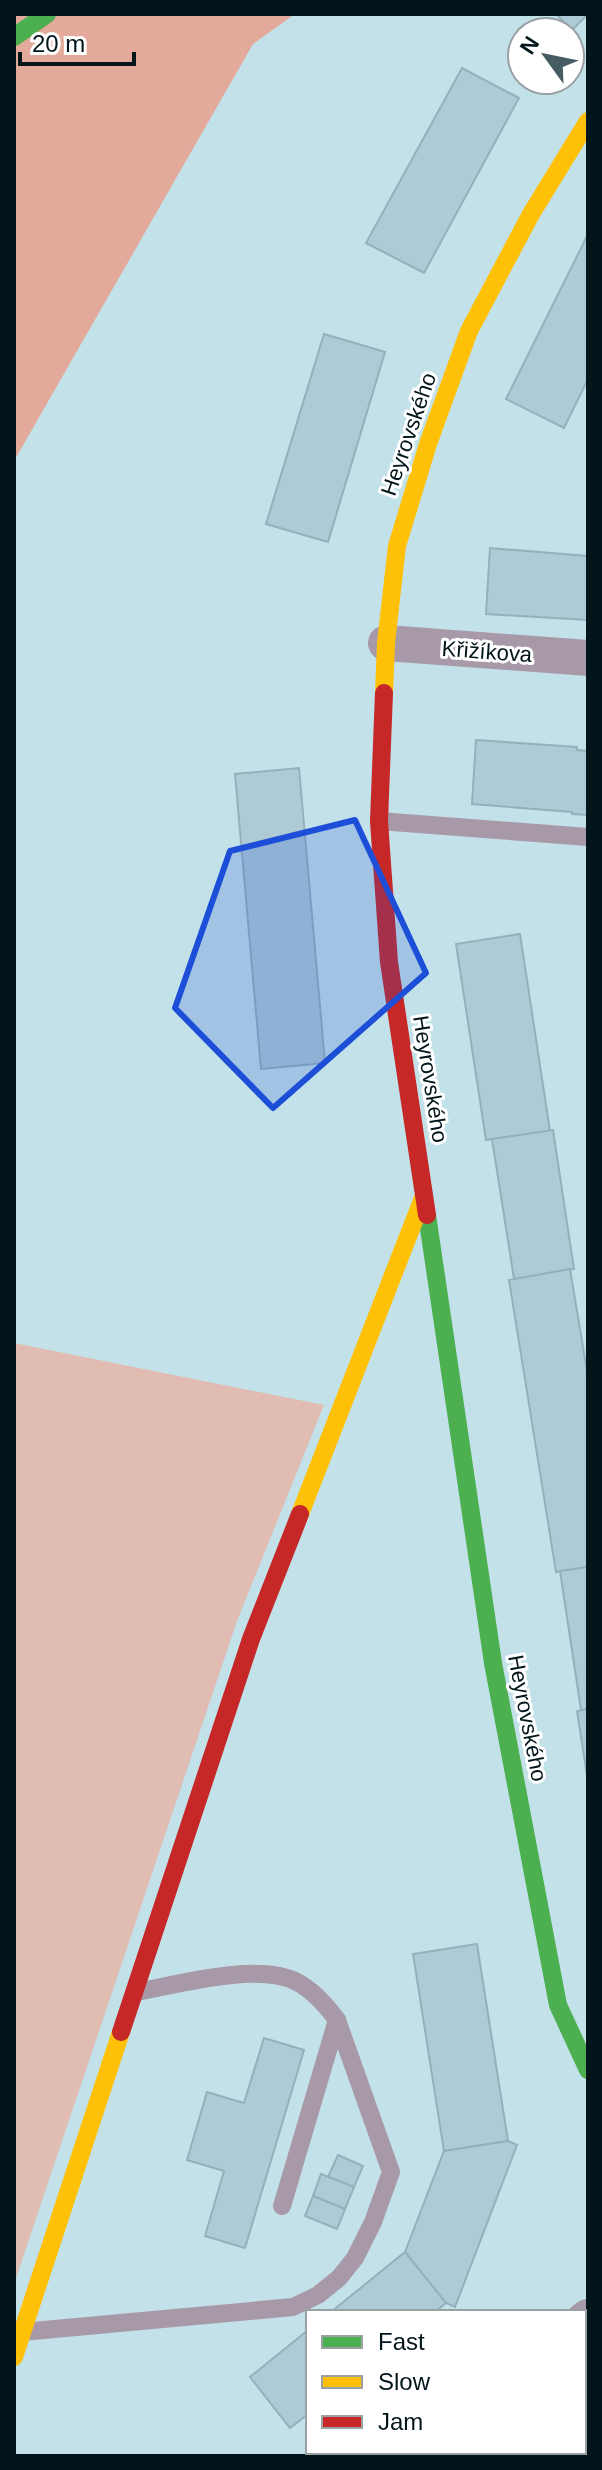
<svg xmlns="http://www.w3.org/2000/svg" width="602" height="2470" viewBox="0 0 602 2470" font-family="Helvetica,sans-serif">
	<style>
		.green { fill: #e1bcb3 }
		.forest { fill: #e3a99b }
		.building { fill: #adcad6; stroke: #93b1bc; stroke-width: 2 }
		.lines { fill: none; stroke-linecap: round; stroke-linejoin: round }
		.lane { stroke: #a899a9; stroke-width: 18 }
		.street { stroke: #a899a9; stroke-width: 36 }
		.fast { stroke: #4caf50; stroke-width: 18 }
		.slow { stroke: #ffc107; stroke-width: 18 }
		.jam { stroke: #c62828; stroke-width: 18 }
		.marked { fill: #1d4ed8; fill-opacity: 0.2; stroke: #1d4ed8; stroke-width: 6; stroke-linejoin: round }
		.labels { text-anchor: middle; stroke-width: 6; stroke-linejoin: round; paint-order: stroke }
		.street-label { font-size: 22px; fill: #01151a; stroke: #fff }
	</style>
	<rect width="100%" height="100%" fill="#c2e1e9"/>
	<path class="green" d="M14,1343L324,1405L237,1621L14,2284Z"/>
	<path class="forest" d="M14,14H295L253,44L14,461Z"/>
	<g class="building">
		<path d="M556,14H588L572,30Z"/>
		<path d="M462,68L519,98L424,273L366,243Z"/>
		<path d="M588,234V379L564,428L506,399Z"/>
		<path d="M324,334L385,352L328,542L266,524Z"/>
		<path d="M490,548L588,556L587,620L486,614Z"/>
		<path d="M476,740L577,747V750L588,751V815L572,814V812L472,804Z"/>
		<path d="M299,768L325,1063L261,1069L235,774Z"/>
		<path d="M520,934L550,1131L486,1140L456,944Z"/>
		<path d="M553,1130L574,1269L514,1279L492,1139Z"/>
		<path d="M570,1269L588,1377V1567L556,1572L509,1280Z"/>
		<path d="M588,1567V1709L581,1710L560,1571Z"/>
		<path d="M588,1709V1782L577,1711Z"/>
		<path d="M477,1944L508,2141L444,2151L413,1954Z"/>
		<path d="M264,2038L304,2050L245,2248L205,2236L224,2171L187,2160L207,2092L244,2103Z"/>
		<path d="M508,2141L517,2145L455,2307L446,2303L405,2252L444,2151Z"/>
		<path d="M338,2155L363,2166L354,2187L328,2177Z"/>
		<path d="M321,2174L354,2187L345,2209L313,2196Z"/>
		<path d="M313,2196L345,2209L337,2229L305,2216Z"/>
		<path d="M405,2252L446,2303L435,2312H331Z"/>
		<path d="M308,2330V2414L290,2428L250,2377Z"/>
		<path d="M588,2391V2446L584,2449V2394Z"/>
		<path d="M497,2452H579L573,2456H490Z"/>
	</g>
	<g class="lines">
		<g class="lane">
			<path d="M379,821L588,837"/>
			<path d="M282,2206L337,2020"/>
			<path d="M22,2332L293,2307L318,2295L339,2278L355,2258L373,2222L391,2172L337,2020C326,2005 314,1991 297,1982C258,1962 179,1984 137,1992"/>
		</g>
		<g class="street">
			<path d="M386,643L588,658"/>
			<path d="M584,2320L588,2317"/>
			<path d="M366,2456L374,2452"/>
		</g>
		<g class="fast">
			<path d="M14,37L47,14"/>
			<path d="M427,1215L493,1663L558,2005L588,2070"/>
		</g>
		<g class="slow">
			<path d="M384,693L386,643L397,546L428,444L469,331L531,214L588,121"/>
			<path d="M300,1514L423,1198"/>
			<path d="M14,2357L121,2032"/>
		</g>
		<g class="jam">
			<path d="M384,693L379,821L389,962L427,1215"/>
			<path d="M121,2032L251,1639L300,1514"/>
		</g>
	</g>
	<path class="marked" d="M355,820L426,973L273,1108L175,1008L230,851Z"/>
	<g class="labels">
		<g class="street-label">
			<text transform="translate(408 434) rotate(-71)" y="8">Heyrovského</text>
			<text transform="translate(487 651) rotate(4)" y="8">Křižíkova</text>
			<text transform="translate(431 1079) rotate(81)" y="8">Heyrovského</text>
			<text transform="translate(528 1718) rotate(79)" y="8">Heyrovského</text>
		</g>
	</g>
	<rect width="602" height="2470" fill="none" stroke="#01151a" stroke-width="32"/>
	<rect x="306" y="2310" width="280" height="144" fill="#ffffff" stroke="#99a1a3" stroke-width="2"/>
	<rect x="322" y="2336" width="40" height="12" fill="#4caf50" stroke="#99a1a3" stroke-width="2"/>
	<text x="378" y="2350" font-size="24" fill="#01151a">Fast</text>
	<rect x="322" y="2376" width="40" height="12" fill="#ffc107" stroke="#99a1a3" stroke-width="2"/>
	<text x="378" y="2390" font-size="24" fill="#01151a">Slow</text>
	<rect x="322" y="2416" width="40" height="12" fill="#c62828" stroke="#99a1a3" stroke-width="2"/>
	<text x="378" y="2430" font-size="24" fill="#01151a">Jam</text>
	<g transform="translate(546 56) rotate(303)"><circle r="38" fill="#ffffff" stroke="#99a1a3" stroke-width="2"/>
	<path d="M0-6L14 30L0 20L-14 30Z" fill="#455c62"/>
	<text y="-12" font-size="22" font-weight="bold" text-anchor="middle" fill="#01151a">N</text>
	</g>
	<path d="M20 52v12h114v-12" fill="none" stroke="#01151a" stroke-width="4"/>
	<text x="32" y="52" font-size="24" fill="#01151a" stroke="#ffffff" stroke-width="6" paint-order="stroke">20 m</text>
</svg>
